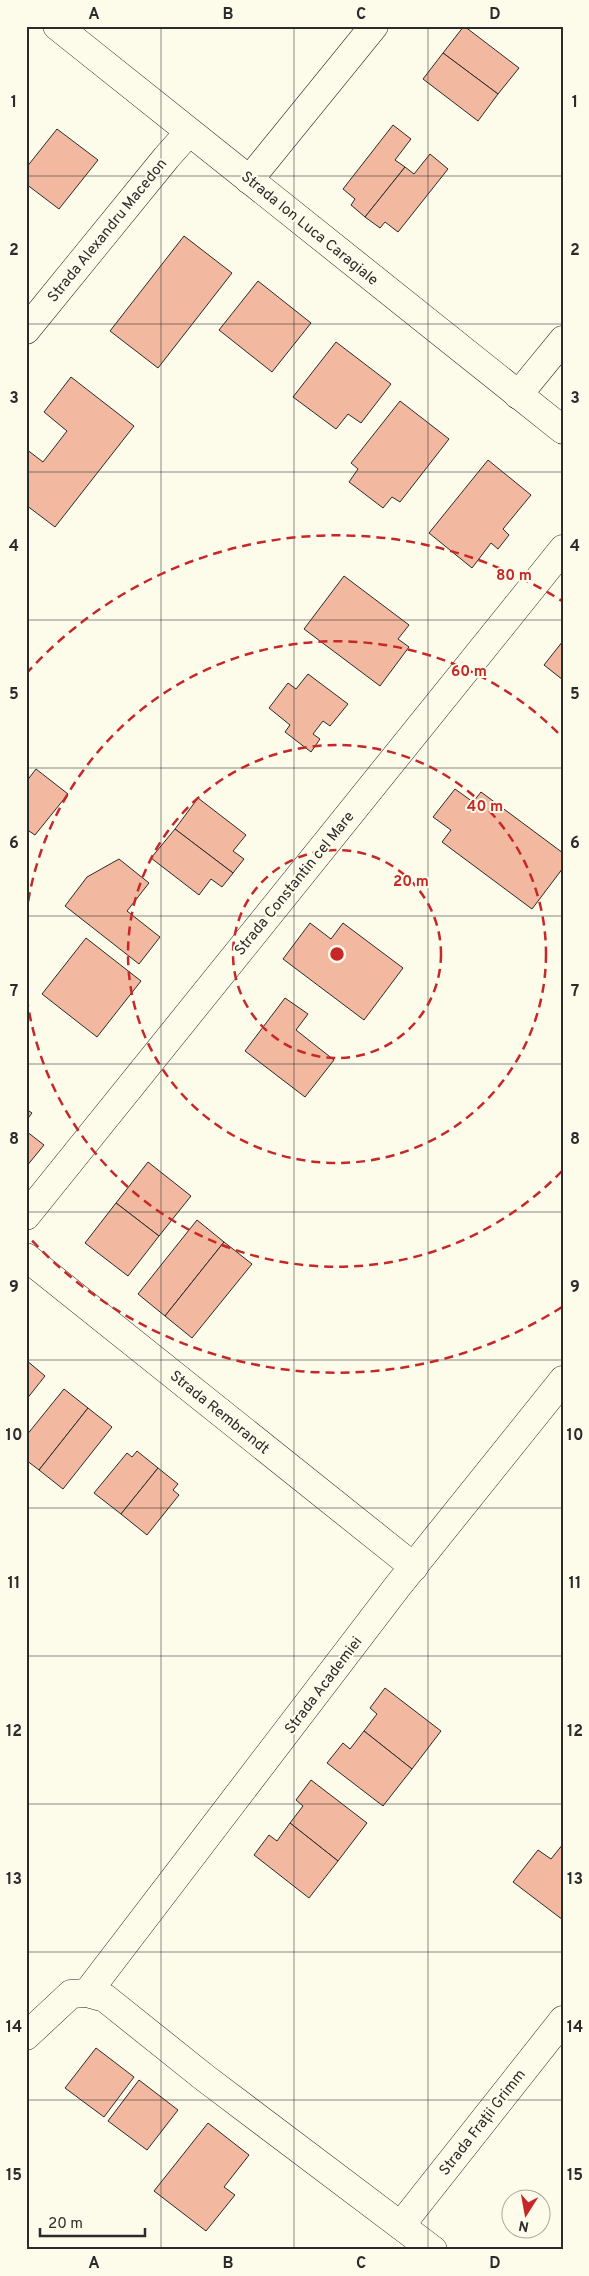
<svg xmlns="http://www.w3.org/2000/svg" width="589" height="2276" viewBox="0 0 589 2276" font-family="Overpass,sans-serif">
	<style>
		.building { fill: #f2b8a0; stroke: #2b2b2b }
		.lines { fill: none; stroke-linecap: round; stroke-linejoin: round }
		.street-casing { stroke: #2b2b2b; stroke-width: 29 }
		.street { stroke: #fdfbea; stroke-width: 28 }
		.grid { fill: none; stroke: #2b2b2b; stroke-width: 1; stroke-opacity: 0.55 }
		.ring { fill: none; stroke: #c62828; stroke-width: 2.5; stroke-dasharray: 9 6 }
		.labels { text-anchor: middle; stroke-width: 4; stroke-linejoin: round; paint-order: stroke }
		.street-label { font-size: 15px; fill: #2b2b2b; stroke: #fdfbea }
		.centre { fill: #c62828; stroke: #fdfbea; stroke-width: 2.5 }
		.ring-label { font-size: 15px; text-anchor: middle; font-weight: bold; fill: #c62828; stroke: #fdfbea; stroke-width: 4; stroke-linejoin: round; paint-order: stroke }
		.neatline { fill: none; stroke: #2b2b2b; stroke-width: 2 }
		.grid-label { font-size: 16px; text-anchor: middle; font-weight: bold; fill: #2b2b2b }
	</style>
	<rect width="100%" height="100%" fill="#fdfbea"/>
	<g class="building">
		<path d="M464,26L519,68L498,94L443,53Z"/>
		<path d="M443,53L498,94L478,121L423,79Z"/>
		<path d="M393,125L411,139L395,160L405,167L365,217L351,205L355,199L343,189Z"/>
		<path d="M57,129L98,160L59,209L26,184V168Z"/>
		<path d="M430,154L448,169L398,232L385,222L380,228L365,217L405,167L414,174Z"/>
		<path d="M184,236L232,273L158,368L110,331Z"/>
		<path d="M258,281L311,323L272,372L219,330Z"/>
		<path d="M336,342L391,384L361,423L348,414L336,429L293,397Z"/>
		<path d="M71,377L134,426L55,527L26,505V449L43,462L67,431L44,412Z"/>
		<path d="M400,401L449,439L400,502L392,497L383,508L349,482L358,469L351,463Z"/>
		<path d="M488,460L531,495L503,529L509,535L498,549L491,543L472,568L429,533Z"/>
		<path d="M344,576L409,625L398,639L409,647L380,686L304,629Z"/>
		<path d="M563,641V680L544,665Z"/>
		<path d="M308,674L348,704L330,726L323,721L313,734L320,739L311,752L285,732L290,725L269,708L288,683L296,689Z"/>
		<path d="M36,769L68,794L35,835L26,829V782Z"/>
		<path d="M455,789L473,802L481,792L563,853V868L532,909L442,842L451,830L433,817Z"/>
		<path d="M198,798L246,835L233,851L244,859L233,873L175,829Z"/>
		<path d="M175,829L233,873L222,887L211,879L199,895L151,858Z"/>
		<path d="M119,859L149,883L127,911L160,937L139,964L65,906L87,877Z"/>
		<path d="M310,923L331,939L343,923L403,968L364,1020L283,959Z"/>
		<path d="M86,938L141,981L97,1037L42,994Z"/>
		<path d="M285,998L308,1014L296,1030L334,1060L305,1097L245,1051Z"/>
		<path d="M26,1109L32,1113L26,1121Z"/>
		<path d="M26,1131L44,1145L26,1167Z"/>
		<path d="M148,1162L191,1196L159,1236L116,1203Z"/>
		<path d="M116,1203L159,1236L128,1276L85,1243Z"/>
		<path d="M197,1220L224,1242L165,1316L138,1294Z"/>
		<path d="M224,1242L252,1264L192,1338L165,1316Z"/>
		<path d="M26,1360L45,1376L26,1400Z"/>
		<path d="M64,1389L88,1408L39,1470L26,1460V1436Z"/>
		<path d="M88,1408L112,1427L63,1489L39,1470Z"/>
		<path d="M137,1451L158,1468L121,1514L94,1493L127,1453L132,1457Z"/>
		<path d="M158,1468L178,1484L173,1490L179,1495L147,1535L121,1514Z"/>
		<path d="M385,1688L441,1731L412,1769L364,1731L377,1714L370,1708Z"/>
		<path d="M364,1731L412,1769L383,1806L327,1763L343,1743L350,1749Z"/>
		<path d="M311,1780L367,1823L338,1861L290,1823L303,1806L296,1800Z"/>
		<path d="M290,1823L338,1861L309,1898L254,1855L269,1835L277,1841Z"/>
		<path d="M563,1844V1920L513,1882L538,1850L551,1859Z"/>
		<path d="M96,2048L134,2077L104,2117L65,2088Z"/>
		<path d="M139,2080L178,2110L147,2150L108,2121Z"/>
		<path d="M208,2123L249,2155L224,2187L235,2195L206,2231L154,2191Z"/>
	</g>
	<g class="lines">
		<g class="street-casing">
			<g id="street">
				<path d="M57,26L563,430"/>
				<path d="M249,180L374,26"/>
				<path d="M26,330L166,158L189,132"/>
				<path d="M518,395L563,340"/>
				<path d="M26,1216L563,549"/>
				<path d="M26,1257L414,1567"/>
				<path d="M87,1993L397,1587L563,1380"/>
				<path d="M26,2036L71,1994L87,1993L105,1998L205,2078L433,2250"/>
				<path d="M401,2225L563,2020"/>
			</g>
		</g>
		<use href="#street" class="street"/>
	</g>
	<path class="grid" d="M161,26V2250M294,26V2250M428,26V2250M26,176H563M26,324H563M26,472H563M26,620H563M26,768H563M26,916H563M26,1064H563M26,1212H563M26,1360H563M26,1508H563M26,1656H563M26,1804H563M26,1952H563M26,2100H563"/>
	<g class="ring">
		<circle cx="337" cy="954" r="104"/>
		<circle cx="337" cy="954" r="209"/>
		<path d="M562 1171A313 313 0 0 1 26 992M26 916A313 313 0 0 1 562 737"/>
		<path d="M562 1307A418 418 0 0 1 26 1234M26 674A418 418 0 0 1 562 601"/>
	</g>
	<g class="labels">
		<g class="street-label">
			<text transform="translate(310 228) rotate(39)" y="5">Strada Ion Luca Caragiale</text>
			<text transform="translate(107 230) rotate(-51)" y="5">Strada Alexandru Macedon</text>
			<text transform="translate(294 883) rotate(-51)" y="5">Strada Constantin cel Mare</text>
			<text transform="translate(220 1412) rotate(39)" y="5">Strada Rembrandt</text>
			<text transform="translate(323 1685) rotate(-53)" y="5">Strada Academiei</text>
			<text transform="translate(482 2122) rotate(-52)" y="5">Strada Frații Grimm</text>
		</g>
	</g>
	<circle cx="337" cy="954" r="8" class="centre"/>
	<g class="ring-label">
		<text x="514" y="580">80 m</text>
		<text x="469" y="676">60 m</text>
		<text x="485" y="811">40 m</text>
		<text x="411" y="886">20 m</text>
	</g>
	<rect width="589" height="2276" fill="none" stroke="#fdfbea" stroke-width="55"/>
	<g transform="translate(526 2214) rotate(191)"><circle r="24" fill="#fdfbea" stroke="#a9a89e"/>
	<path d="M0-4L9 19L0 12L-9 19Z" fill="#c62828"/>
	<text y="-8" font-size="14" font-weight="bold" text-anchor="middle" fill="#2b2b2b">N</text>
	</g>
	<path d="M40 2228v8h105v-8" fill="none" stroke="#2b2b2b" stroke-width="2.5"/>
	<text x="48" y="2228" font-size="15" fill="#2b2b2b" stroke="#fdfbea" stroke-width="4" paint-order="stroke">20 m</text>
	<rect x="28" y="28" width="534" height="2220" class="neatline"/>
	<g class="grid-label">
		<text x="94" y="19">A</text>
		<text x="228" y="19">B</text>
		<text x="361" y="19">C</text>
		<text x="495" y="19">D</text>
		<text x="14" y="107">1</text>
		<text x="575" y="107">1</text>
		<text x="14" y="255">2</text>
		<text x="575" y="255">2</text>
		<text x="14" y="403">3</text>
		<text x="575" y="403">3</text>
		<text x="14" y="551">4</text>
		<text x="575" y="551">4</text>
		<text x="14" y="699">5</text>
		<text x="575" y="699">5</text>
		<text x="14" y="848">6</text>
		<text x="575" y="848">6</text>
		<text x="14" y="996">7</text>
		<text x="575" y="996">7</text>
		<text x="14" y="1144">8</text>
		<text x="575" y="1144">8</text>
		<text x="14" y="1292">9</text>
		<text x="575" y="1292">9</text>
		<text x="14" y="1440">10</text>
		<text x="575" y="1440">10</text>
		<text x="14" y="1588">11</text>
		<text x="575" y="1588">11</text>
		<text x="14" y="1736">12</text>
		<text x="575" y="1736">12</text>
		<text x="14" y="1884">13</text>
		<text x="575" y="1884">13</text>
		<text x="14" y="2032">14</text>
		<text x="575" y="2032">14</text>
		<text x="14" y="2180">15</text>
		<text x="575" y="2180">15</text>
		<text x="94" y="2268">A</text>
		<text x="228" y="2268">B</text>
		<text x="361" y="2268">C</text>
		<text x="495" y="2268">D</text>
	</g>
</svg>
